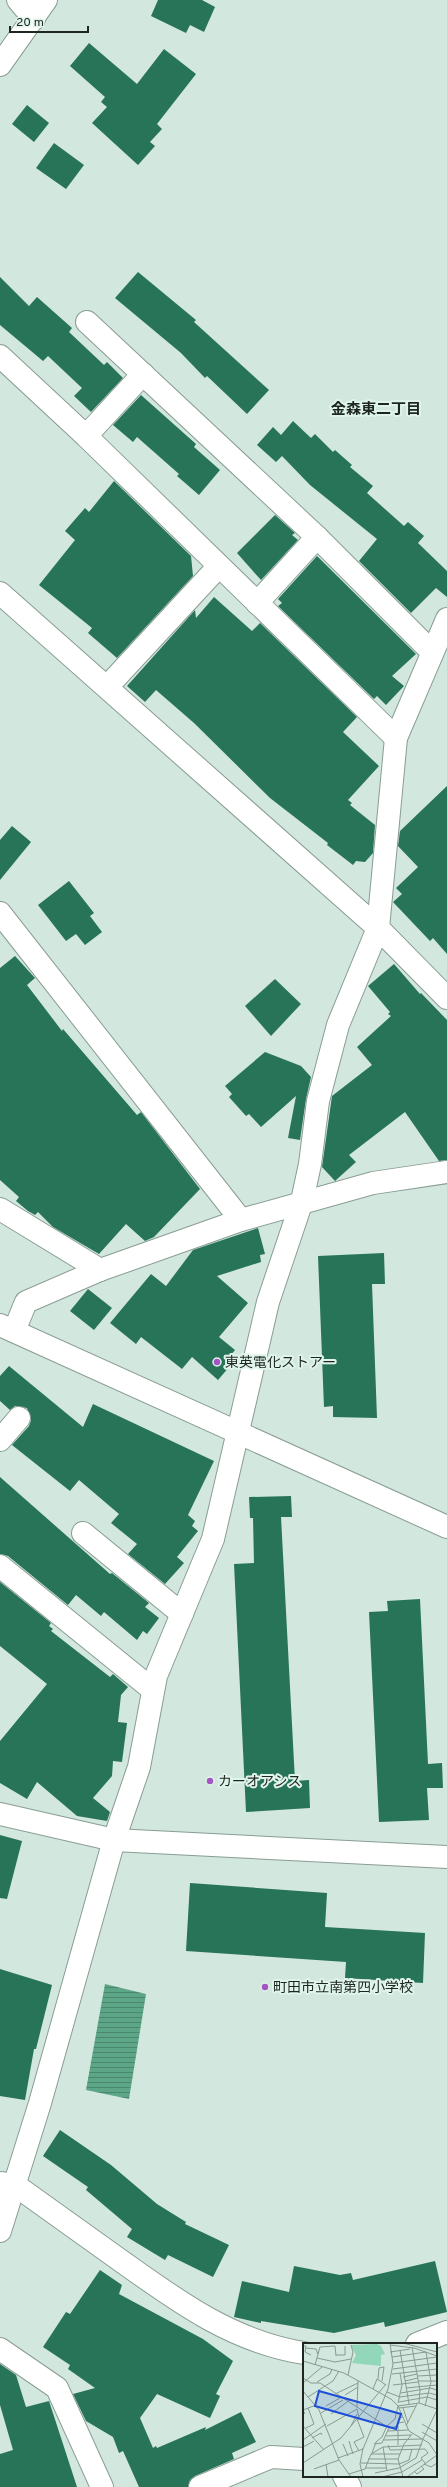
<svg xmlns="http://www.w3.org/2000/svg" width="447" height="2487" viewBox="0 0 447 2487" font-family="Overpass,'Noto Sans JP',sans-serif">
	<style>
		.water { fill: url(#water-rules) }
		.building { fill: #287458 }
		.lines { fill: none; stroke-linecap: round; stroke-linejoin: round }
		.street-casing { stroke: #899d93; stroke-width: 24 }
		.secondary-casing { stroke: #899d93; stroke-width: 24 }
		.street { stroke: #fff; stroke-width: 22 }
		.secondary { stroke: #fff; stroke-width: 22 }
		.poi-dot { fill: #a554c4; stroke: #dff4ea; stroke-width: 1.5 }
		.labels { text-anchor: middle; stroke-width: 4; stroke-linejoin: round; paint-order: stroke }
		.poi-label { font-size: 14px; fill: #1e2622; stroke: #dff4ea; text-anchor: start }
		.neighbourhood-label { font-size: 15px; font-weight: bold; fill: #1e2622; stroke: #dff4ea }
		.inset-road { fill: none; stroke: #8a9a92; stroke-width: 1 }
		.view { fill: #1d4ed8; fill-opacity: 0.15; stroke: #1d4ed8; stroke-width: 2 }
		.inset-edge { fill: none; stroke: #1e2622; stroke-width: 2 }
	</style>
	<defs>
		<pattern id="water-rules" width="6" height="5" patternUnits="userSpaceOnUse"><rect width="6" height="5" fill="#5ca587"/><path d="M0 2.5h6" fill="none" stroke="#4b866e"/></pattern>
	</defs>
	<rect width="100%" height="100%" fill="#d2e7dd"/>
	<path class="water" d="M105,1984L146,1994L129,2099L86,2090Z"/>
	<g class="building">
		<path d="M158,0H202L215,7L204,32L190,25L186,33L151,16Z"/>
		<path d="M89,43L137,84L164,49L196,74L157,124L162,129L150,142L155,146L138,165L92,123L107,107L101,102L105,97L70,66Z"/>
		<path d="M27,105L49,123L34,142L12,124Z"/>
		<path d="M54,143L84,165L66,189L36,168Z"/>
		<path d="M138,272L196,320L194,322L269,390L247,414L207,376L205,378L181,353L115,298Z"/>
		<path d="M0,277L29,306L37,297L72,328L69,332L104,365L107,362L123,378L91,412L74,396L82,388L48,356L43,361L0,325Z"/>
		<path d="M141,395L196,444L194,447L220,470L199,495L177,476L179,474L137,437L133,442L113,425Z"/>
		<path d="M293,421L311,438L315,434L333,452L335,450L352,465L350,467L373,486L367,493L404,526L408,522L424,536L418,543L447,571V597L436,588L411,613L359,561L377,539L310,485L282,456L276,462L257,445L273,427L281,435Z"/>
		<path d="M114,481L191,556L193,576L117,658L88,633L92,628L39,585L75,540L65,531L85,508L89,512Z"/>
		<path d="M275,515L295,533L292,535L298,540L261,580L237,553Z"/>
		<path d="M317,556L416,654L392,676L404,686L386,705L377,696L374,699L278,606L282,603L278,599Z"/>
		<path d="M214,597L252,631L260,623L357,717L343,732L379,766L348,800L352,803L350,805L375,825L373,853L365,862L356,861L353,865L327,845L328,843L270,798L194,723L156,690L145,702L127,686L195,610L196,618Z"/>
		<path d="M447,786V954L433,938L430,941L393,902L402,894L396,888L418,867L398,846L400,831Z"/>
		<path d="M12,826L31,842L0,880V840Z"/>
		<path d="M69,881L94,913L90,916L102,932L85,945L76,934L66,941L38,905Z"/>
		<path d="M15,956L35,978L27,985L62,1031L63,1029L137,1115L141,1112L200,1189L154,1237L145,1241L126,1224L99,1254L53,1227L38,1212L35,1215L28,1211L16,1201L19,1197L0,1180V968Z"/>
		<path d="M394,964L420,994L421,993L447,1020V1160L439,1161L405,1112L349,1155L356,1162L335,1181L322,1167L332,1096L372,1065L357,1047L391,1016L388,1014L390,1012L368,986Z"/>
		<path d="M275,979L301,1004L271,1036L245,1006Z"/>
		<path d="M265,1052L301,1066L311,1077L306,1099L300,1140L288,1138L296,1096L261,1127L249,1114L246,1116L229,1097L232,1094L225,1086Z"/>
		<path d="M258,1228L265,1254L260,1255L261,1262L217,1276L248,1303L219,1337L235,1350L231,1355L236,1359L218,1380L192,1357L182,1369L141,1337L136,1344L110,1323L151,1274L166,1286L193,1250Z"/>
		<path d="M384,1253L385,1284H372L377,1418L333,1417V1406L324,1407L318,1256Z"/>
		<path d="M88,1289L112,1308L94,1330L70,1311Z"/>
		<path d="M9,1366L83,1427L93,1404L214,1461L188,1515L195,1521L192,1526L198,1531L177,1557L184,1563L165,1584L128,1554L137,1544L111,1523L119,1514L79,1480L70,1491L12,1445L29,1426L31,1420L27,1408L15,1406L10,1410L0,1401V1376Z"/>
		<path d="M0,1477L110,1574L112,1573L149,1603L145,1607L159,1618L147,1634L143,1631L137,1640L104,1612L101,1616L76,1595L68,1605L8,1556L0,1554Z"/>
		<path d="M291,1496L292,1517H281L295,1781L309,1780L310,1808L246,1812L234,1564L254,1563L253,1518H250L249,1497Z"/>
		<path d="M0,1582L51,1623L49,1626L53,1629L51,1631L110,1677L113,1674L128,1687L121,1695L118,1722L127,1723L122,1762L113,1761L112,1776L93,1798L110,1812L107,1821L77,1816L37,1782L27,1799L0,1783V1741L47,1684L0,1646Z"/>
		<path d="M420,1599L428,1764L442,1763L443,1788H427L429,1820L379,1822L369,1612L388,1611L387,1601Z"/>
		<path d="M0,1835L22,1841L7,1899L0,1898Z"/>
		<path d="M190,1883L327,1893L325,1927L425,1933L423,1983L345,1978L346,1962L186,1951Z"/>
		<path d="M0,1969L52,1985L36,2049H34L25,2100L0,2096Z"/>
		<path d="M60,2130L111,2165L157,2204L186,2222L185,2224L229,2245L213,2277L168,2255L165,2260L127,2237L132,2229L86,2190L88,2187L43,2156Z"/>
		<path d="M435,2261L447,2312L385,2327L384,2322L334,2333L261,2321V2323L234,2317L242,2281L289,2292L294,2266L340,2275L351,2273L353,2280Z"/>
		<path d="M100,2270L122,2285L119,2294L203,2339L233,2361L216,2394L220,2396L210,2418L157,2394L140,2418L153,2448L156,2446L157,2448L206,2427L205,2430L241,2412L256,2442L232,2453L234,2459L195,2476L190,2480L188,2487H139L123,2451L119,2453L113,2437L86,2421L73,2394L95,2388L68,2369L70,2365L43,2347L66,2312L70,2314Z"/>
		<path d="M0,2364L16,2375L26,2407L49,2401L77,2487H0V2454L13,2450L0,2405Z"/>
	</g>
	<g class="lines">
		<g class="street-casing">
			<g id="street">
				<path d="M18,0L34,19"/>
				<path d="M87,322L317,537L432,652"/>
				<path d="M0,356L86,436L396,738"/>
				<path d="M86,436L143,374"/>
				<path d="M0,593L378,928L447,998"/>
				<path d="M257,603L317,537"/>
				<path d="M107,687L219,566"/>
				<path d="M0,913L241,1220L100,1270L26,1302L14,1331"/>
				<path d="M0,1209L100,1270"/>
				<path d="M241,1220L373,1183L447,1172"/>
				<path d="M0,1440L19,1418"/>
				<path d="M83,1533L182,1614"/>
				<path d="M0,1566L153,1690"/>
				<path d="M0,1814L114,1840L447,1857"/>
				<path d="M2,2183L15,2185C51,2211 88,2237 124,2263C180,2303 234,2342 304,2353"/>
				<path d="M0,2231L40,2103L114,1840L139,1767L156,1676L213,1539L268,1302L302,1201L310,1164L318,1101L338,1025L378,928L396,738L447,619"/>
				<path d="M417,2344L447,2332"/>
				<path d="M0,2349L57,2388L102,2487"/>
				<path d="M344,2476L350,2487"/>
				<path d="M200,2487L271,2457L304,2459"/>
			</g>
		</g>
		<g class="secondary-casing">
			<g id="secondary">
				<path d="M0,65L46,0"/>
				<path d="M0,1325L447,1527"/>
			</g>
		</g>
		<use href="#street" class="street"/>
		<use href="#secondary" class="secondary"/>
	</g>
	<g class="poi-dot">
		<circle cx="217" cy="1362" r="4"/>
		<circle cx="210" cy="1781" r="4"/>
		<circle cx="265" cy="1987" r="4"/>
	</g>
	<g class="labels">
		<g class="poi-label">
			<text x="225" y="1367">東英電化ストアー</text>
			<text x="218" y="1786">カーオアシス</text>
			<text x="273" y="1992">町田市立南第四小学校</text>
		</g>
		<g class="neighbourhood-label">
			<text x="376" y="414">金森東二丁目</text>
		</g>
	</g>
	<g transform="translate(303 2343)">
		<rect width="134" height="134" fill="#d2e7dd"/>
		<path d="M74,1L78,3L82,11L78,12V23L49,20L53,12L48,2Z" fill="#92d7b9"/>
		<path class="inset-road" d="M100,0L134,9M87,2L111,5L134,13M0,3H3L2,9L8,12M109,4L117,47L116,60M2,5L13,6L15,11M97,7L106,61M87,9L107,6M33,12H42V3M89,14L123,9L128,39L122,63M14,15L32,19L48,16M0,18L41,30L88,56L95,63L106,88L126,100L134,112M90,20L134,14M12,22L17,4L32,3L33,13M90,26L134,20M89,31L134,26M45,32L50,9L48,2M114,33L134,32M100,34L114,31M0,35L8,40H17L86,85L95,83V102M75,36L76,25L81,24L79,38M102,38L115,35M115,38H134M14,39L27,31L29,26M0,40L19,24M90,42L115,39M103,45L134,42M70,46L74,36L83,42M0,48L16,67L36,117L48,134M84,49L97,54L126,50L134,52M98,50L127,45L134,47M32,51L55,40M42,52L55,44M5,54L30,38L36,28M96,59L124,54L134,57M95,60L99,42L97,30M23,63L37,55M95,63L116,60L134,66M54,64L55,38M96,65L113,63M100,65L105,80M18,70L40,57M2,71L0,67L13,62M28,71L48,56M100,74L96,75L95,80L101,79M54,76L61,94L51,99L56,108M119,81L134,90M0,83L21,107M24,83L54,66L56,75M48,83L54,71M103,83L114,61M3,85L11,81L5,65M85,88L105,87M119,89L134,98M83,93L108,92M9,95L18,90L19,92M120,96L134,67M0,97L23,81M81,97L119,96M46,98L50,111M40,101L45,113M71,101L79,100L86,85M85,102L87,107L122,106L125,110L118,115L122,120M0,104L11,98M80,104L84,128M69,110L73,99L79,94L84,83L92,76L95,63M68,111H97M35,115L60,106L85,46L90,21L87,0M65,116H95M0,120L38,95L83,41M58,120L96,121L106,117L109,106M23,121L25,134M121,121L128,124L134,120M63,125H84M11,126L36,117M111,128L114,131L121,126L118,123M72,130L96,125L113,115L120,96M46,131L62,126L68,111L80,104L119,102M60,134L57,121L60,105M79,134L99,129L119,117M100,134L95,116L101,101L109,91M104,134L134,112M112,134H127"/>
		<path class="view" d="M16,48L98,71L93,86L12,63Z"/>
		<rect width="134" height="134" class="inset-edge"/>
	</g>
	<path d="M10 26v6h78v-6" fill="none" stroke="#1e2622" stroke-width="2"/>
	<text x="16" y="26" font-size="12" fill="#1e2622" stroke="#dff4ea" stroke-width="3" paint-order="stroke">20 m</text>
</svg>
